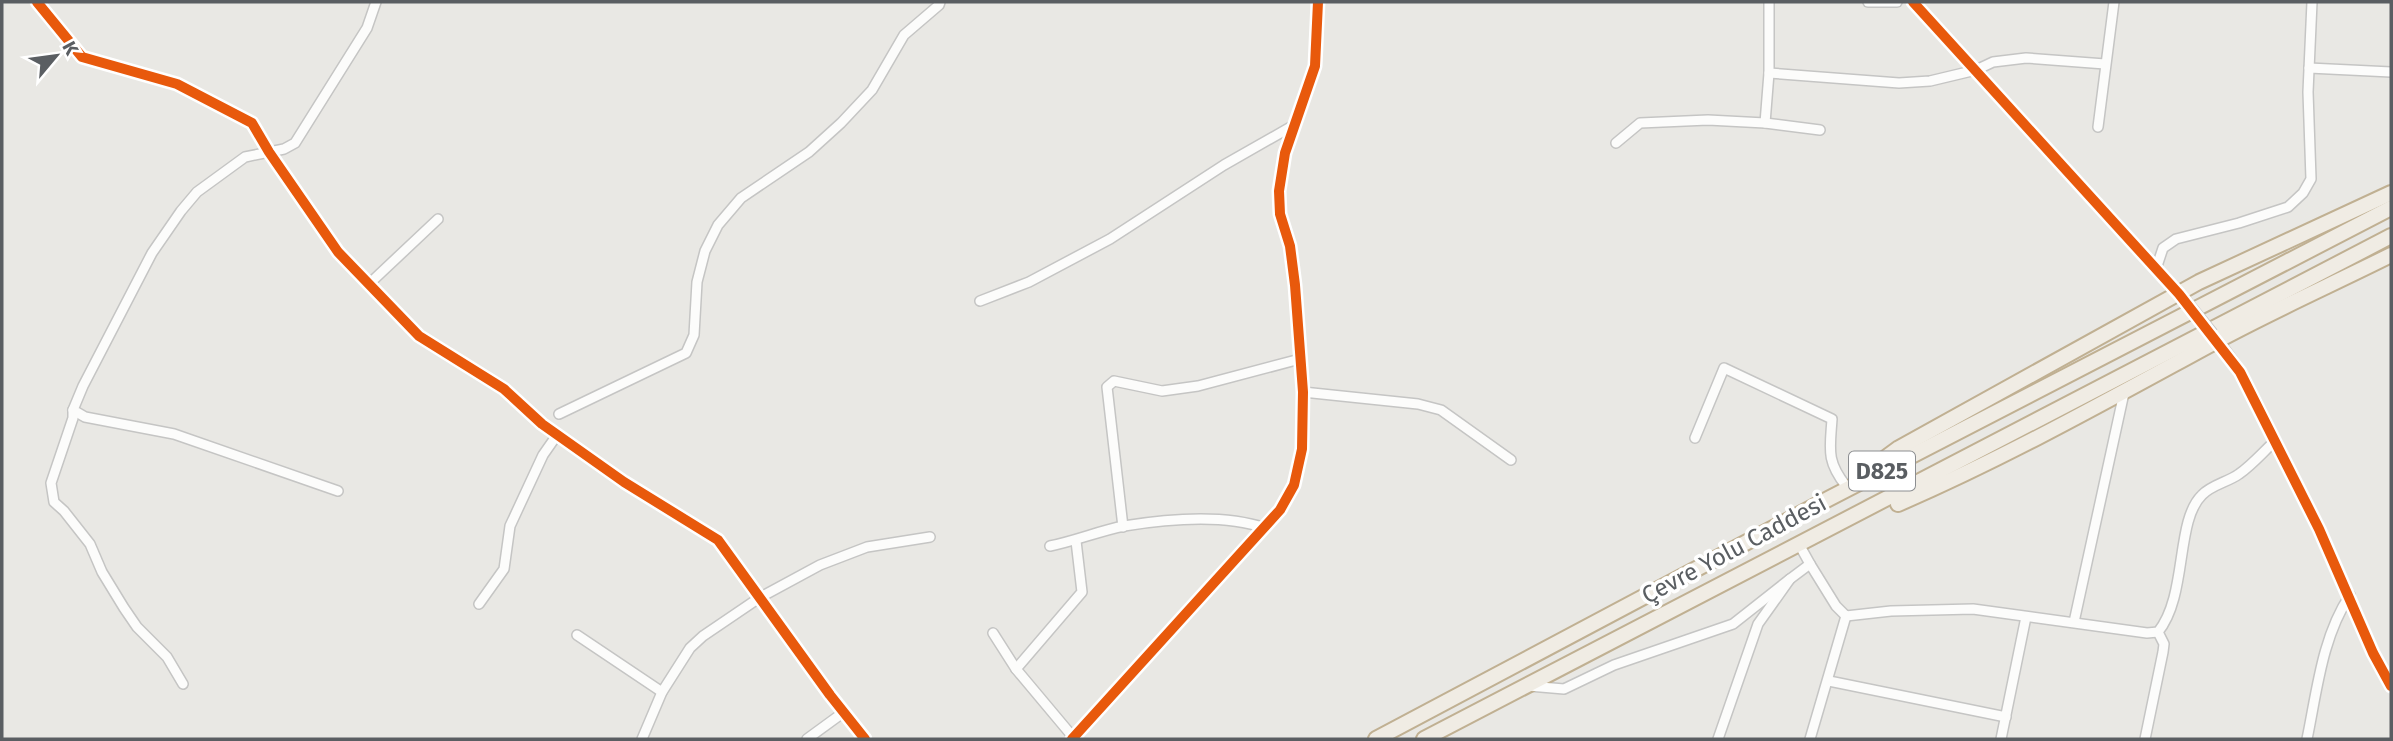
<svg xmlns="http://www.w3.org/2000/svg" width="2393" height="741" viewBox="0 0 2393 741" font-family="'Fira Sans',sans-serif">
	<style>
		.lines { fill: none; stroke-linecap: round; stroke-linejoin: round }
		.minor-casing { stroke: #c5c5c4; stroke-width: 12 }
		.tertiary-casing { stroke: #c5c5c4; stroke-width: 14 }
		.trunk-casing { stroke: #c0b092; stroke-width: 18 }
		.minor { stroke: #fcfcfb; stroke-width: 9 }
		.tertiary { stroke: #fcfcfb; stroke-width: 10 }
		.trunk { stroke: #f0ece4; stroke-width: 14 }
		.tertiary-bridge-casing { stroke: #c5c5c4; stroke-width: 14; stroke-linecap: butt }
		.tertiary-bridge { stroke: #fcfcfb; stroke-width: 10 }
		.cycleway-casing { stroke: #fff; stroke-width: 15 }
		.cycleway { stroke: #e8590c; stroke-width: 10 }
		.labels { text-anchor: middle; stroke-width: 7; stroke-linejoin: round; paint-order: stroke }
		.shield { fill: #fff; stroke: #8c8e91; stroke-width: 2 }
		.shield-label { font-size: 23px; font-weight: bold; fill: #5a5e62 }
		.street-label { font-size: 24px; fill: #5a5e62; stroke: #fff }
	</style>
	<rect width="100%" height="100%" fill="#e9e8e4"/>
	<g class="lines">
		<g class="minor-casing">
			<g id="minor">
				<path d="M37,2L82,57L177,84L252,123L269,152L338,252L419,336L504,389L542,424L624,482L718,540L830,695L865,739"/>
				<path d="M1868,2H1897"/>
				<path d="M2309,68L2391,72"/>
				<path d="M1769,73L1899,83L1930,81L1976,70L1993,62L2026,58L2105,64"/>
				<path d="M1765,123L1769,73V2"/>
				<path d="M2098,127L2114,2"/>
				<path d="M1616,143L1640,123L1708,120L1765,123L1820,130"/>
				<path d="M2156,269L2163,248L2176,239L2239,223L2288,207L2303,193L2311,179L2308,92L2312,2"/>
				<path d="M369,284L438,219"/>
				<path d="M980,301L1029,282L1110,239L1224,165L1296,124"/>
				<path d="M1303,392L1418,404L1441,410L1511,460"/>
				<path d="M73,410V418L51,483L54,502L64,511L90,544L102,572L124,608L137,627L167,657L183,684"/>
				<path d="M559,414L686,353L694,335L697,282L705,251L718,225L741,198L809,152L841,123L872,90L904,35L939,5L940,2"/>
				<path d="M1695,438L1724,368L1832,419C1830,449 1826,461 1846,486"/>
				<path d="M338,491L174,434L85,417L73,410L83,386L152,253L181,211L197,192L245,157L284,149L295,143L367,28L376,2"/>
				<path d="M1123,527L1107,387L1114,381L1162,391L1198,386L1300,359"/>
				<path d="M1050,546C1075,541 1099,531 1124,526C1167,519 1224,514 1265,528"/>
				<path d="M1810,564L1836,606L1846,616L1891,611L1973,609L2147,633L2158,632C2188,595 2175,521 2202,495C2211,485 2228,482 2239,474C2252,465 2263,452 2275,441"/>
				<path d="M479,604L504,569L510,526L543,455L557,435"/>
				<path d="M2074,622L2124,393"/>
				<path d="M993,633L1016,669L1073,737"/>
				<path d="M577,635L662,692"/>
				<path d="M1016,669L1082,592L1076,541"/>
				<path d="M1829,681L2006,717"/>
				<path d="M1529,686L1564,689L1614,665L1733,624L1790,579"/>
				<path d="M642,739L662,692L690,648L703,636L759,598L820,565L867,547L930,537"/>
				<path d="M807,739L844,712"/>
				<path d="M1072,739L1280,510L1294,485L1302,449L1303,392L1295,285L1290,246L1280,214L1279,191L1285,153L1315,66L1318,2"/>
				<path d="M1718,739L1758,624L1790,579L1810,564L1800,546"/>
				<path d="M1810,739L1846,616"/>
				<path d="M2001,739L2026,617"/>
				<path d="M2145,739L2163,652L2164,644L2158,632"/>
				<path d="M2307,739C2317,691 2322,637 2350,595"/>
			</g>
		</g>
		<g class="tertiary-casing">
			<g id="tertiary">
				<path d="M1913,2L2182,297"/>
				<path d="M2214,336L2240,372L2260,411L2319,529L2373,653L2391,686"/>
			</g>
		</g>
		<g class="trunk-casing">
			<g id="trunk">
				<path d="M1865,473L1899,448L2199,282L2391,193"/>
				<path d="M1898,504C2007,457 2110,399 2215,342C2272,311 2333,284 2391,255"/>
				<path d="M1376,739L1830,498L2391,208"/>
				<path d="M1424,739L2391,236"/>
			</g>
		</g>
		<use href="#minor" class="minor"/>
		<use href="#tertiary" class="tertiary"/>
		<use href="#trunk" class="trunk"/>
		<g class="tertiary-bridge-casing">
			<path id="tertiary-bridge" d="M2186,302L2212,334"/>
		</g>
		<use href="#tertiary-bridge" class="tertiary-bridge"/>
		<g class="cycleway-casing">
			<g id="cycleway">
				<path d="M37,2L82,57L177,84L252,123L269,152L338,252L419,336L504,389L542,424L624,482L718,540L830,695L865,739"/>
				<path d="M1913,2L2179,294L2240,372L2319,529L2373,653L2391,686"/>
				<path d="M1072,739L1280,510L1294,485L1302,449L1303,392L1295,285L1290,246L1280,214L1279,191L1285,153L1315,66L1318,2"/>
			</g>
		</g>
		<use href="#cycleway" class="cycleway"/>
	</g>
	<g class="labels">
		<rect class="shield" x="1849" y="451.5" width="66" height="39" rx="5"/>
		<g class="shield-label">
			<text x="1882" y="479">D825</text>
		</g>
		<g class="street-label">
			<text transform="translate(1734 549) rotate(-28)" y="8">Çevre Yolu Caddesi</text>
		</g>
	</g>
	<rect width="2393" height="741" fill="none" stroke="#5a5e62" stroke-width="7"/>
	<g transform="translate(56 56) rotate(61)" stroke="#ffffff" stroke-width="5" paint-order="stroke">
	<path d="M0-5L12 26L0 18L-12 26Z" fill="#5a5e62"/>
	<text y="-10" font-size="19" font-weight="bold" text-anchor="middle" fill="#5a5e62">K</text>
	</g>
</svg>
